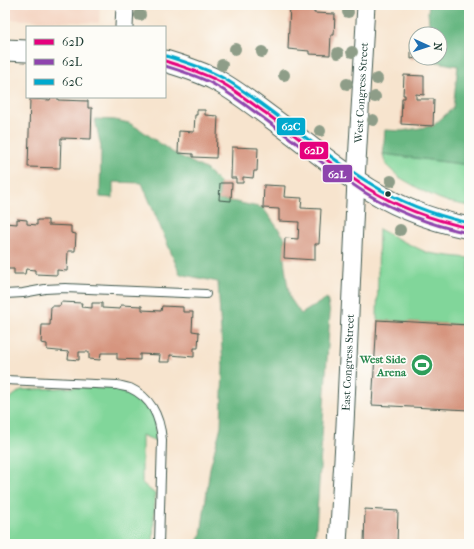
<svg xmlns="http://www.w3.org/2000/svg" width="474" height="549" viewBox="0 0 474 549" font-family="'IM FELL French Canon',serif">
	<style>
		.built { fill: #f4d3c0 }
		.green { fill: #81d69a; stroke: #508a67 }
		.forest { fill: #68b782; stroke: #447a5b }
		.building { fill: #d6957f }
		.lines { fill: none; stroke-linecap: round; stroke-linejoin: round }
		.service-casing { stroke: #3f564b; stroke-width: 10 }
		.minor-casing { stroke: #3f564b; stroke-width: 19 }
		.tertiary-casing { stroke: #3f564b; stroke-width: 23 }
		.service { stroke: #fff; stroke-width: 8 }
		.minor { stroke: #fff; stroke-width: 17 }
		.tertiary { stroke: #fff; stroke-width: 21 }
		.bus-1-casing { stroke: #fdfcf7; stroke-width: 6 }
		.bus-2-casing { stroke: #fdfcf7; stroke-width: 6 }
		.bus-3-casing { stroke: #fdfcf7; stroke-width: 6 }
		.bus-1 { stroke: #e5007d; stroke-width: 3 }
		.bus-2 { stroke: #8e44ad; stroke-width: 3 }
		.bus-3 { stroke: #00a9ce; stroke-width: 3 }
		.tree { fill: #8e9d88 }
		.bus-dot { fill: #1f3d34; stroke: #fdfcf7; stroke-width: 1.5 }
		.labels { text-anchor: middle; stroke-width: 3.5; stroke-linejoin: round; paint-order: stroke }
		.street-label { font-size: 11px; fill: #1f3d34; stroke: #fdfcf7 }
		.leisure-label { font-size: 11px; font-weight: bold; fill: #27864d; stroke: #fdfcf7; text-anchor: end }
		.line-badge { stroke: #fdfcf7; stroke-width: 1.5 }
		.badge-label { font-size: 11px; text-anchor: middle; font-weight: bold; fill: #fff }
	</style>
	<rect width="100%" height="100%" fill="#fdfcf7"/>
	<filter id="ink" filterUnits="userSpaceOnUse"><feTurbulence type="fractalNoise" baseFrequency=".025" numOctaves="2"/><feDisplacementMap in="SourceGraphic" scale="8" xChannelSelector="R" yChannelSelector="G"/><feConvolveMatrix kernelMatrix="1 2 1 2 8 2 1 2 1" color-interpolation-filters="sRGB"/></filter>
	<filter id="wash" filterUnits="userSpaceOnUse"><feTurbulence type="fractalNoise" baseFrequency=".012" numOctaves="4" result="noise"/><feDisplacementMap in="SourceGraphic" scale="16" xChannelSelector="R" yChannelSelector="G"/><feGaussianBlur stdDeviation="0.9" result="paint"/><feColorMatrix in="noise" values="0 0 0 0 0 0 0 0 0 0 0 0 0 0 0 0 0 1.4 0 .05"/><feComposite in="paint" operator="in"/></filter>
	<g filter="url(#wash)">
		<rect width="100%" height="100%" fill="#f7e4ce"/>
		<path class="built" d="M5,5H100L99,23L5,19Z"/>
		<g class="green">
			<path d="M383,154L469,165V206L449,202L438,198L423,191L399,177L386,165Z"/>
			<path d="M379,229L402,241L428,253L449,256L469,258V325L377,320Z"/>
			<path d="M117,385L130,389L156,414V441L142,435V483L155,494L153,544H5V402L21,390Z"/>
		</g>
		<g class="forest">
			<path d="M429,5H469V165L383,154L385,130L402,131L433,126L453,108L458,66L432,61L431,58H440V34H430L428,12Z"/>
			<path d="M95,119L115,120L129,123L141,130L172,152L207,170L220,183L219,200L231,201L263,208L285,238L284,259L287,282L290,298L301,314L327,298L330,313L315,544H195L201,535L210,468L221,426L223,367L218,282L180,274L142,183L113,182V198L100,197L101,147Z"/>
		</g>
		<g id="blocks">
			<g class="building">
				<path d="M290,5L314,6V13L335,14L334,35H331L330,55L309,54V51L288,49Z"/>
				<path d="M411,41H416V58L411,59Z"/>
				<path d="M404,75L424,76V95L416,94V99H434L433,126L401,124L402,98H405V95H403Z"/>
				<path d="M51,97H58V100L88,101V108H92L91,139L61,138L60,168L28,167L30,99L50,100Z"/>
				<path d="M197,110H205V115L218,116L216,158L193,157V154L178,153L179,131L194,132L195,115H197Z"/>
				<path d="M232,147L258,148L257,171H254L253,178L243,177V183H236V178H231Z"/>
				<path d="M220,183H232L231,201L219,200Z"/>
				<path d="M264,185L285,186L284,197L302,198L301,208L321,209L319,244H315V260L284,258L285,238L298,239L299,222L279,221V209L263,208Z"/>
				<path d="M17,219L27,220V224L37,225V220H48V225L71,226V233L76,234L75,251H68L67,271L57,270V275L35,274V270L26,269L25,274H14V269H5V223L17,224Z"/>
				<path d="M61,302L82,303L81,307L92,308V303H102V308L120,309L121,305L142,306V310L161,311L162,306L183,307V312H193L192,331L199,332L198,348H194V357L170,355V362H159L160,355L140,354V360L117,359V353H101L100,360L89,359V352H79V360L68,359L69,352L47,350V344L41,343L42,325H50L51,306H60Z"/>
				<path d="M377,320L469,325V410L372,405Z"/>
				<path d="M365,509L398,511L397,544H364Z"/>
			</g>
		</g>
	</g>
	<g filter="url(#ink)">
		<use href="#blocks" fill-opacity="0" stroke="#3f564b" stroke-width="1"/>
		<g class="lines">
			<g class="service-casing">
				<g id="service">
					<path d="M5,294L23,293L45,289L65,288L206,294"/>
					<path d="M5,380L117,385C121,386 126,387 130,388C152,398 160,417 162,440L159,544"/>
				</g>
			</g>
			<g class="minor-casing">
				<g id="minor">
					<path d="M124,27L125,5"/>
					<path id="s1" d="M338,544L345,425L356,180L366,5"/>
				</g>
			</g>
			<g class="tertiary-casing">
				<g id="tertiary">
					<path d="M5,50L27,51"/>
					<path d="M165,61C181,66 198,71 214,79C236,90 256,107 277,122C303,141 328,162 355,180C388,203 429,220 469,228"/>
				</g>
			</g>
			<use href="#service" class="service"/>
			<use href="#minor" class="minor"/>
			<use href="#tertiary" class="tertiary"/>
			<g class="bus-1-casing">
				<path id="bus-1" d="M165,61C184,67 204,73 222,83C238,92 252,104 267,114C300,139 332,166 367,188C399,208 433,220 469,228"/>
			</g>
			<g class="bus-2-casing">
				<path id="bus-2" d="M165,66C181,71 198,76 213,84C232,94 249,108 266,120C298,144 330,170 364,192C396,212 431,225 468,233"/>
			</g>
			<g class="bus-3-casing">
				<path id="bus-3" d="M166,56C186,62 205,68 223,78C239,87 253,98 268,109C302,134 335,162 371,184C401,203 434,215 469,223"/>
			</g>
			<use href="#bus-1" class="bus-1"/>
			<use href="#bus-2" class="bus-2"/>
			<use href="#bus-3" class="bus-3"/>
		</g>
		<g class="tree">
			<circle cx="348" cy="12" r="6"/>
			<circle cx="140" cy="15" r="6"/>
			<circle cx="235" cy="49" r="6"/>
			<circle cx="262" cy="52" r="6"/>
			<circle cx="352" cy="52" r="6"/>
			<circle cx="338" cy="53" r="6"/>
			<circle cx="222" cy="65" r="6"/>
			<circle cx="284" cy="75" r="6"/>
			<circle cx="377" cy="79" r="6"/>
			<circle cx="347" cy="84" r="6"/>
			<circle cx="375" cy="97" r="6"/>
			<circle cx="373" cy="120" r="6"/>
			<circle cx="320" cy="131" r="6"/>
			<circle cx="391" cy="181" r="6"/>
			<circle cx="400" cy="230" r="6"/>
		</g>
	</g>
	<defs>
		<g id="stadium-disc" transform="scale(1.15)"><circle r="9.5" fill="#2e9e5b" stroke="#fdfcf7"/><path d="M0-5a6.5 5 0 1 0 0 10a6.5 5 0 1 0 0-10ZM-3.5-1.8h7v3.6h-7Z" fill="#fff"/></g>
	</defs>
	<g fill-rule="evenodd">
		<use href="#stadium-disc" x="422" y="365"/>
	</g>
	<circle class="bus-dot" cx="388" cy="194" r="3.5"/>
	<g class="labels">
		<g class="street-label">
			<text dy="4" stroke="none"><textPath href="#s1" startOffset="452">West Congress Street</textPath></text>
			<text dy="4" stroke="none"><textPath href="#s1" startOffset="182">East Congress Street</textPath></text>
		</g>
		<g class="leisure-label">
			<text x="406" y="363">West Side<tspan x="406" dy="13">Arena</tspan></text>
		</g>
	</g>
	<g class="line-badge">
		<rect x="276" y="117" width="30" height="19" rx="4" fill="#00a9ce"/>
		<rect x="299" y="141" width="30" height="19" rx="4" fill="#e5007d"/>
		<rect x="322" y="164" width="31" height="19" rx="4" fill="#8e44ad"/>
	</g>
	<g class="badge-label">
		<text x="291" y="130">62C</text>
		<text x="314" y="154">62D</text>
		<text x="337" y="178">62L</text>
	</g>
	<rect width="474" height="549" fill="none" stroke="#fdfcf7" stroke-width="20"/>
	<rect x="26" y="26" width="140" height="72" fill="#fdfcf7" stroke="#a4b0a9"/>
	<rect x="34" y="39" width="20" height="6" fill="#e5007d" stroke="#a4b0a9"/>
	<text x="62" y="46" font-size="12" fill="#1f3d34">62D</text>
	<rect x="34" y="59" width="20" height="6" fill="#8e44ad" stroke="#a4b0a9"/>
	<text x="62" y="66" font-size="12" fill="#1f3d34">62L</text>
	<rect x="34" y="79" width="20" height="6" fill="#00a9ce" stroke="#a4b0a9"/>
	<text x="62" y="86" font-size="12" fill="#1f3d34">62C</text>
	<g transform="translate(428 46) rotate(93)"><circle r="19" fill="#fdfcf7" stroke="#a4b0a9"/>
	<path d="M0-3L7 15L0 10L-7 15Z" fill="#1f6fb2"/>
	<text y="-6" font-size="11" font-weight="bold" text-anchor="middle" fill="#1f3d34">N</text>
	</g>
</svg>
